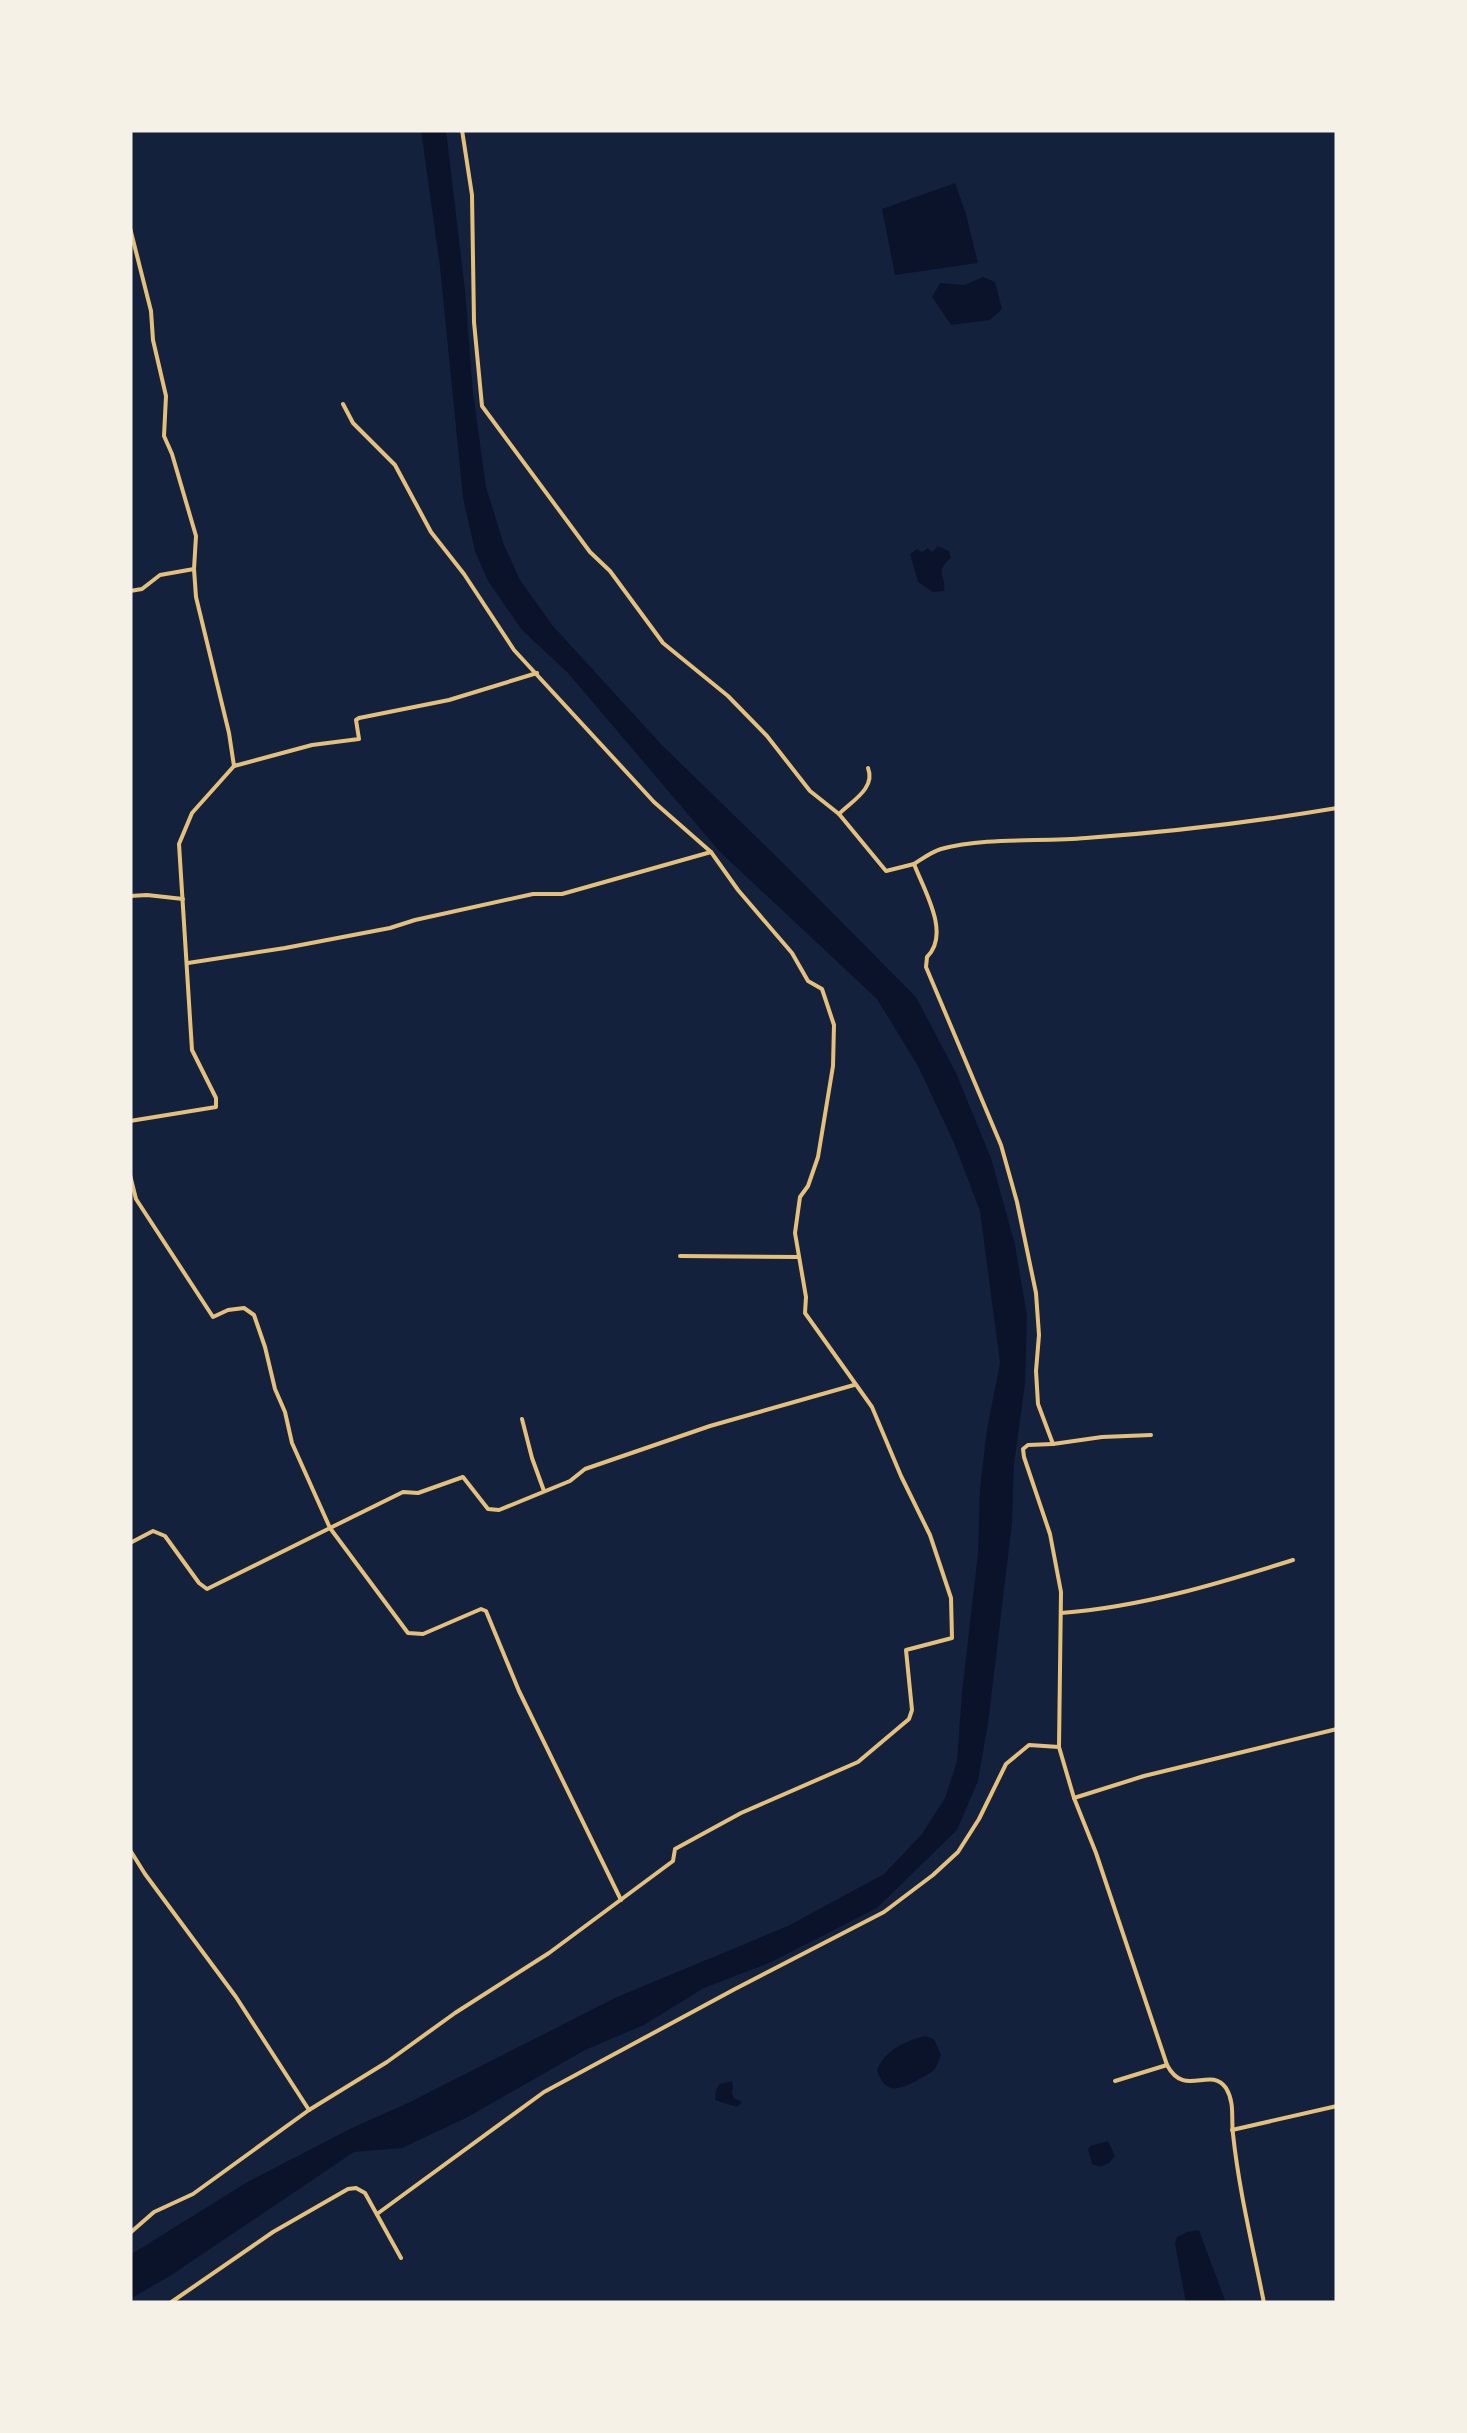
<svg xmlns="http://www.w3.org/2000/svg" width="1467" height="2433" viewBox="0 0 1467 2433" font-family="'Roboto Condensed',sans-serif">
	<style>
		.water { fill: #0b132b }
		.lines { fill: none; stroke-linecap: round; stroke-linejoin: round }
		.minor { stroke: #e5c07b; stroke-width: 4 }
	</style>
	<rect width="100%" height="100%" fill="#14213d"/>
	<g class="water">
		<path d="M421,130H446L465,290L473,393L486,487L504,545L520,580L553,626L661,744L787,867L916,997L956,1073L991,1158L1015,1245L1027,1316L1025,1384L1014,1464L1012,1523L988,1724L978,1781L957,1830L877,1908L769,1963L704,1988L644,2025L585,2050L466,2118L402,2148L354,2152L170,2276L130,2299V2255L249,2181L354,2127L408,2103L617,1997L788,1926L884,1874L922,1834L945,1798L957,1761L962,1692L978,1553L980,1488L987,1429L1000,1363L980,1211L954,1143L918,1066L877,999L720,852L568,673L522,630L488,581L475,551L463,498L440,267Z"/>
		<path d="M955,183L966,214L978,263L895,275L882,209Z"/>
		<path d="M983,277L995,282L1002,309L990,320L951,325L932,297L940,283L964,285Z"/>
		<path d="M938,546L949,551L951,558C933,573 947,575 944,591L933,592L918,582L910,554L917,549L922,552L928,548L932,552Z"/>
		<path d="M925,2036L934,2039L941,2055C939,2060 937,2067 933,2071C931,2073 921,2078 918,2080C898,2090 886,2096 877,2070C885,2050 905,2041 925,2036Z"/>
		<path d="M732,2081L733,2086L732,2093L734,2098L742,2102L737,2107L715,2100L716,2090L720,2084Z"/>
		<path d="M1108,2141L1115,2156L1109,2163L1100,2167L1092,2164L1088,2149L1090,2146Z"/>
		<path d="M1199,2230L1226,2303H1186L1175,2244L1177,2237L1187,2232Z"/>
	</g>
	<g class="lines">
		<g class="minor">
			<path d="M462,130L472,195L474,322L482,406L590,552L610,571L663,643L728,696L767,736L810,791L839,814L886,871L914,864C924,890 951,934 927,957L926,967L1001,1145L1017,1202L1036,1293L1039,1335L1036,1371L1038,1404L1053,1444L1102,1437L1151,1435"/>
			<path d="M130,228L151,311L153,340L166,396L164,436L172,454L196,536L194,569L196,597L229,733L234,766L312,745L359,739L356,720L359,718L449,700L537,673"/>
			<path d="M130,591L142,589L160,575L194,569"/>
			<path d="M839,814C852,801 876,788 868,768"/>
			<path d="M914,864C922,859 931,852 941,849C986,837 1039,842 1086,838C1170,832 1254,822 1337,808"/>
			<path d="M130,896L147,895L183,899"/>
			<path d="M188,963L285,948L390,928L415,920L533,894H562L711,852"/>
			<path d="M130,1121L216,1107V1098L192,1050L179,844L192,813L234,766"/>
			<path d="M130,1175L136,1199L213,1317L228,1310L244,1308L254,1315L265,1347L275,1389L285,1412L292,1443L330,1528L207,1589L199,1583L165,1536L153,1531L130,1543"/>
			<path d="M680,1256L798,1257"/>
			<path d="M522,1419L532,1458L544,1491"/>
			<path d="M1053,1444L1028,1445L1023,1449L1024,1457L1050,1534L1061,1592L1059,1747L1074,1798L1096,1853L1167,2065C1185,2099 1210,2065 1226,2088C1235,2103 1231,2118 1233,2134C1239,2191 1253,2247 1264,2303"/>
			<path d="M1061,1613C1141,1607 1217,1584 1293,1560"/>
			<path d="M1074,1798L1144,1776L1337,1729"/>
			<path d="M130,1850L145,1874L236,1997L309,2110"/>
			<path d="M621,1900L519,1691L486,1611L481,1609L423,1634L408,1633L330,1528L403,1492L418,1493L463,1477L488,1509L499,1510L570,1481L585,1469L710,1426L854,1385"/>
			<path d="M1115,2081L1167,2065"/>
			<path d="M1232,2130L1337,2106"/>
			<path d="M377,2214L544,2092L735,1989L884,1912L933,1875L958,1852L979,1819L1006,1764L1029,1745L1059,1747"/>
			<path d="M130,2233L154,2212L193,2194L309,2110L387,2062L455,2013L549,1953L673,1861L675,1849L741,1813L858,1762L909,1719L912,1710L906,1650L952,1638L951,1598L930,1535L901,1476L872,1407L805,1313L806,1297L795,1233L800,1197L808,1186L818,1157L833,1066L834,1025L822,989L808,981L792,953L738,890L711,852L654,802L514,650L464,574L431,532L395,465L353,423L343,404"/>
			<path d="M170,2303L273,2232L348,2189L356,2188L365,2193L401,2258"/>
		</g>
	</g>
	<rect width="1467" height="2433" fill="none" stroke="#f6f1e7" stroke-width="265"/>
</svg>
